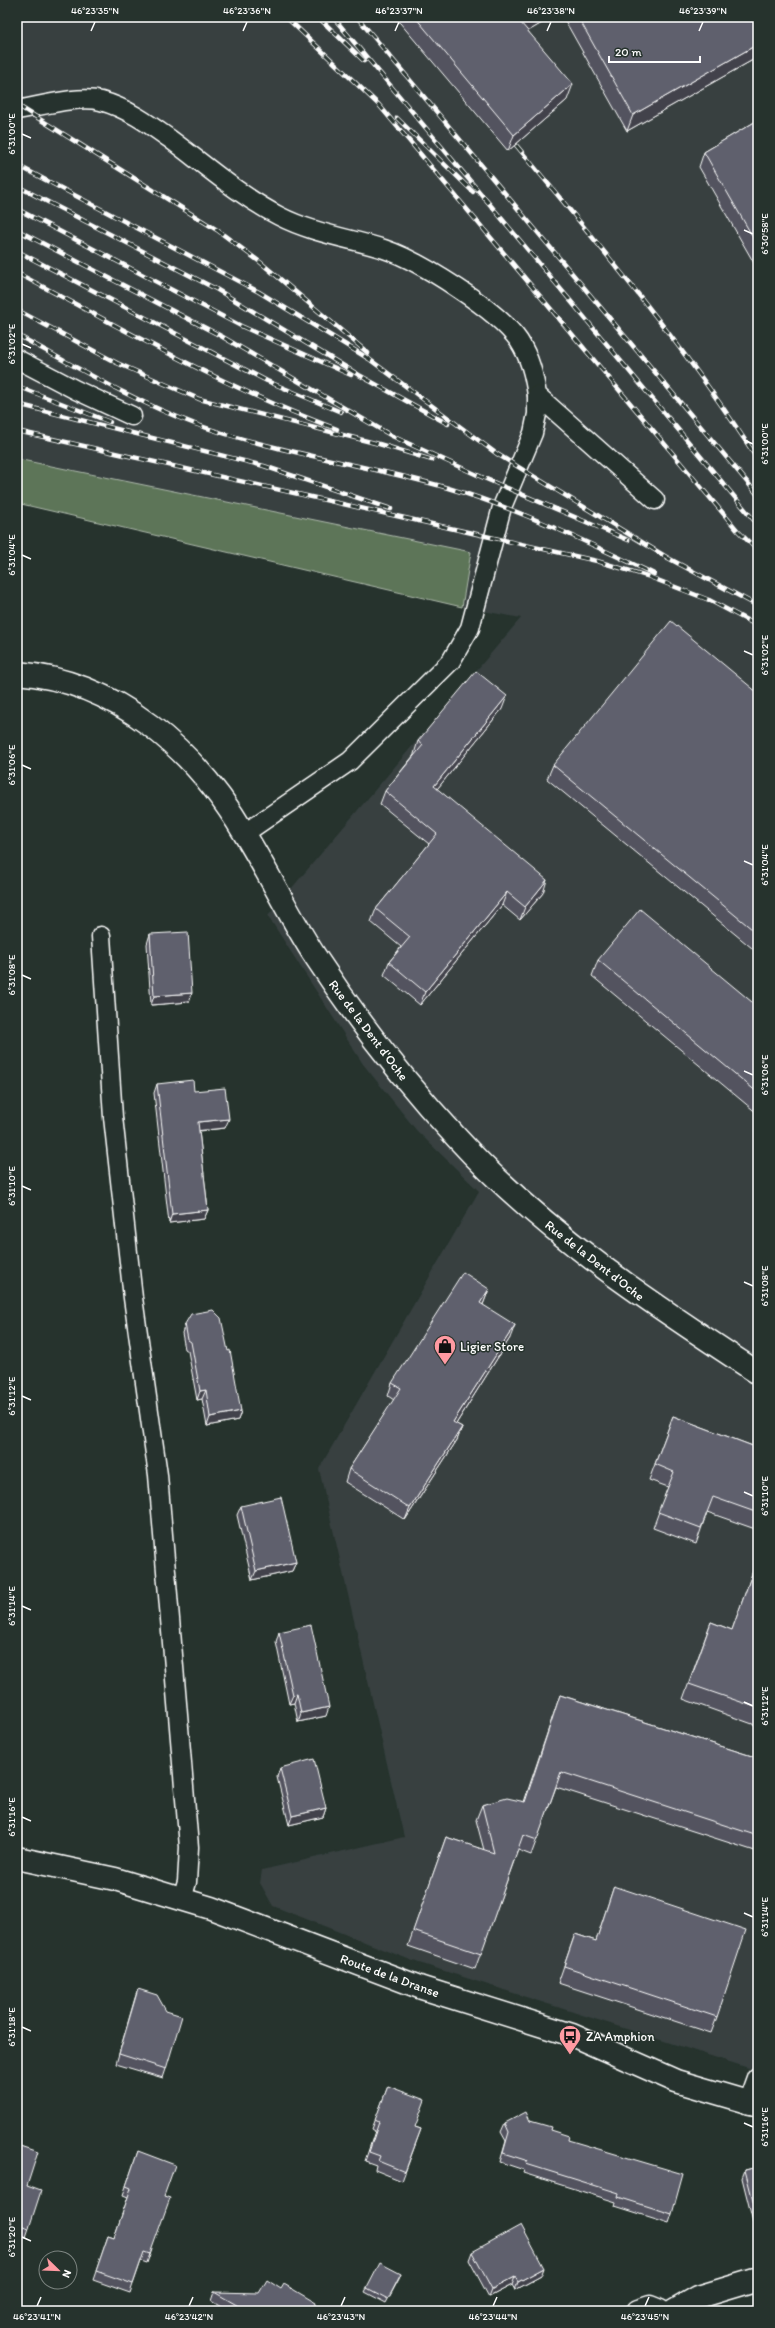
<svg xmlns="http://www.w3.org/2000/svg" width="775" height="2328" viewBox="0 0 775 2328" font-family="Itim,sans-serif">
	<style>
		.built { fill: #374040 }
		.green { fill: #5d7458; stroke: #aebaac }
		.lines { fill: none; stroke-linecap: round; stroke-linejoin: round }
		.lane-casing { stroke: #fff; stroke-width: 21 }
		.street-casing { stroke: #fff; stroke-width: 25 }
		.lane { stroke: #26332d; stroke-width: 18 }
		.street { stroke: #26332d; stroke-width: 22 }
		.rail-casing { stroke: #fff; stroke-width: 4.5 }
		.rail { stroke: #26332d; stroke-width: 3; stroke-dasharray: 9; stroke-linecap: butt }
		.wall { fill: #52535e; stroke: #fff }
		.shaded-wall { fill: #42434c; stroke: #fff }
		.building { fill: #5f606d; stroke: #fff }
		.ticks { fill: none; stroke: #fff; stroke-width: 1.5 }
		.labels { text-anchor: middle; stroke-width: 3; stroke-linejoin: round; paint-order: stroke }
		.street-label { font-size: 13px; fill: #fff; stroke: #26332d }
		.poi-label { font-size: 13px; fill: #fff; stroke: #26332d; text-anchor: start }
		.neatline { fill: none; stroke: #fff; stroke-width: 1.5 }
		.ticks-label { font-size: 10px; text-anchor: middle; fill: #fff }
	</style>
	<rect width="100%" height="100%" fill="#26332d"/>
	<filter id="ink" filterUnits="userSpaceOnUse"><feTurbulence type="fractalNoise" baseFrequency=".025" numOctaves="2"/><feDisplacementMap in="SourceGraphic" scale="8" xChannelSelector="R" yChannelSelector="G"/><feConvolveMatrix kernelMatrix="1 2 1 2 8 2 1 2 1" color-interpolation-filters="sRGB"/></filter>
	<g filter="url(#ink)">
		<path class="built" d="M17,17H758V2071L413,1961L273,1906L260,1883L262,1870L404,1837L319,1469L479,1191L417,1131L363,1064L268,916L521,618L462,607L17,503Z"/>
		<path class="green" d="M17,459L471,552L462,607L17,503Z"/>
		<g class="lines">
			<g class="lane-casing">
				<g id="lane">
					<path d="M17,110C41,106 79,95 101,101C127,108 149,124 170,139C205,165 240,196 279,216C312,233 349,238 384,249C420,261 498,310 519,341C530,358 534,375 537,395L655,500"/>
					<path d="M17,359L76,390L132,416"/>
					<path d="M245,833L350,761L451,661L470,628L502,507L533,433L537,414V395"/>
					<path d="M101,936L113,1117L133,1298L158,1475L189,1847L187,1882L182,1899"/>
				</g>
			</g>
			<g class="street-casing">
				<g id="street">
					<path d="M17,673C117,681 195,750 244,833C269,873 289,916 315,956C357,1020 404,1081 457,1138C544,1233 651,1303 758,1373"/>
					<path d="M17,1858L115,1879L211,1908L422,1988L572,2035L676,2081L758,2105"/>
					<path d="M749,2103L758,2078"/>
					<path d="M638,2311L650,2307L660,2311"/>
					<path d="M674,2311L698,2297L758,2279"/>
				</g>
			</g>
			<use href="#lane" class="lane"/>
			<use href="#street" class="street"/>
			<g class="rail-casing">
				<g id="rail">
					<path d="M286,17L379,105L738,531L758,551"/>
					<path d="M318,17L364,61"/>
					<path d="M333,17L758,525"/>
					<path d="M357,17L758,495"/>
					<path d="M17,105L217,230L260,262L368,353"/>
					<path d="M397,118L473,192"/>
					<path d="M516,145C601,247 686,348 758,460"/>
					<path d="M17,165L259,292L369,359L497,454L668,558L758,606"/>
					<path d="M17,186L216,289L359,375L448,424"/>
					<path d="M17,209L241,326L351,375"/>
					<path d="M17,230L221,336L392,436L484,478L628,540"/>
					<path d="M17,251L267,381L341,412"/>
					<path d="M17,273C122,328 226,389 337,429"/>
					<path d="M17,310L117,363L199,399L379,444L432,460"/>
					<path d="M17,335C75,366 133,401 195,424C277,453 364,464 448,488C519,509 587,542 654,574"/>
					<path d="M17,386L110,422"/>
					<path d="M17,404L264,466L391,509"/>
					<path d="M17,431L597,561L647,576L709,600L758,626"/>
				</g>
			</g>
			<use href="#rail" class="rail"/>
		</g>
		<g class="wall">
			<path d="M395,17H552L528,31L567,100L508,151Z"/>
			<path d="M563,17H758V57L627,131Z"/>
			<path d="M758,120V270L699,167L704,152Z"/>
			<path d="M758,693V953L547,779L553,765Z"/>
			<path d="M502,709L437,789L543,893L520,920L502,905L420,1005L384,975L389,962L401,947L371,922L376,909L429,844L380,804L385,791L414,755V754L418,741Z"/>
			<path d="M150,934L189,1002L151,1005L147,944Z"/>
			<path d="M598,960L758,1007V1114L592,976Z"/>
			<path d="M157,1084L194,1091L225,1128L199,1131L208,1210L204,1219L169,1223L154,1093Z"/>
			<path d="M758,1122V1135L755,1132Z"/>
			<path d="M489,1289L484,1302L483,1305L510,1338L456,1424L462,1427L457,1440L405,1520L345,1482L349,1469L394,1400L388,1396L392,1383Z"/>
			<path d="M185,1324L241,1411L238,1420L207,1426L202,1399L197,1400L188,1351L185,1349L182,1333Z"/>
			<path d="M673,1416L758,1448V1530L707,1512L696,1544L653,1528L668,1487L649,1480Z"/>
			<path d="M241,1506L296,1562L292,1571L252,1580L237,1515Z"/>
			<path d="M758,1557V1726L683,1699L711,1622L732,1630Z"/>
			<path d="M279,1632L326,1716L298,1722L294,1703L289,1704L276,1642Z"/>
			<path d="M560,1695L758,1758V1852L556,1787L531,1855L518,1850L475,1969L408,1946L446,1837L484,1850L476,1820L482,1805L524,1802Z"/>
			<path d="M280,1768L326,1808L323,1817L289,1825L277,1777Z"/>
			<path d="M614,1886L717,2017L711,2033L558,1983L575,1934L596,1941Z"/>
			<path d="M138,1989L166,2069L163,2078L116,2064L135,1998Z"/>
			<path d="M388,2086L415,2127L421,2129L402,2181L375,2170L376,2165L365,2161L375,2131L372,2129Z"/>
			<path d="M530,2121L550,2130L568,2140L672,2214L669,2223L615,2206L616,2202L523,2173L524,2170L500,2162L506,2141L501,2132L505,2123Z"/>
			<path d="M17,2145L27,2186L29,2228L26,2237L17,2234Z"/>
			<path d="M138,2151L164,2196L150,2254L147,2263L141,2261L130,2293L93,2280L108,2236L114,2238L128,2197L123,2195Z"/>
			<path d="M758,2167V2221L753,2222L742,2178L745,2170Z"/>
			<path d="M472,2252L541,2276L515,2290L512,2285L489,2297L469,2260Z"/>
			<path d="M401,2274L399,2279L386,2303L365,2292L367,2288Z"/>
			<path d="M214,2292L314,2311H228L211,2301Z"/>
		</g>
		<g class="shaded-wall">
			<path d="M19,17H23L17,26V20Z"/>
			<path d="M531,17H552L515,39L521,23Z"/>
			<path d="M758,44V57L627,131L633,115Z"/>
			<path d="M573,84L567,100L508,151L514,135Z"/>
			<path d="M507,696L502,709L429,799L434,786Z"/>
			<path d="M547,880L543,893L520,920L525,907Z"/>
			<path d="M507,892L502,905L420,1005L425,992Z"/>
			<path d="M192,993L189,1002L151,1005L154,996Z"/>
			<path d="M229,1119L225,1128L195,1131L198,1122Z"/>
			<path d="M208,1210L204,1219L169,1223L172,1214Z"/>
			<path d="M489,1289L484,1302L476,1316L480,1303Z"/>
			<path d="M515,1325L510,1338L449,1435L453,1422Z"/>
			<path d="M206,1390L202,1399L197,1400L200,1391Z"/>
			<path d="M241,1411L238,1420L207,1426L210,1417Z"/>
			<path d="M462,1427L457,1440L405,1520L410,1508Z"/>
			<path d="M296,1562L292,1571L252,1580L256,1571Z"/>
			<path d="M297,1694L294,1703L289,1704L293,1695Z"/>
			<path d="M329,1707L326,1716L298,1722L301,1713Z"/>
			<path d="M326,1808L323,1817L289,1825L292,1816Z"/>
			<path d="M756,2213H758V2221L753,2222Z"/>
			<path d="M544,2268L541,2276L515,2290L518,2282Z"/>
			<path d="M515,2277L512,2285L489,2297L492,2289Z"/>
		</g>
		<g class="building">
			<path d="M415,17H531L521,23L573,84L514,135Z"/>
			<path d="M578,17H758V44L633,115Z"/>
			<path d="M758,120V246L704,152Z"/>
			<path d="M671,621L758,693V934L553,765Z"/>
			<path d="M476,671L507,696L434,786L547,880L525,907L507,892L425,992L389,962L410,937L376,909L437,834L385,791L423,745L418,741Z"/>
			<path d="M640,909L758,1007V1093L598,960Z"/>
			<path d="M188,932L192,993L154,996L150,934Z"/>
			<path d="M193,1080L194,1091L225,1088L229,1119L198,1122L208,1210L172,1214L157,1084Z"/>
			<path d="M463,1272L489,1289L480,1303L515,1325L453,1422L462,1427L410,1508L349,1469L401,1388L392,1383Z"/>
			<path d="M213,1310L221,1318L228,1351L230,1350L241,1411L210,1417L206,1390L200,1391L191,1342L188,1340L185,1324L191,1314Z"/>
			<path d="M673,1416L758,1448V1513L713,1497L701,1528L658,1512L674,1472L655,1464Z"/>
			<path d="M281,1497L296,1562L256,1571L241,1506Z"/>
			<path d="M758,1557V1708L689,1684L711,1622L732,1630Z"/>
			<path d="M311,1625L329,1707L301,1713L297,1694L293,1695L279,1632Z"/>
			<path d="M560,1695L758,1758V1836L561,1772L537,1840L523,1835L481,1954L413,1931L446,1837L494,1853L482,1805L507,1798L525,1802Z"/>
			<path d="M314,1759L326,1808L292,1816L280,1768Z"/>
			<path d="M614,1886L746,1930L717,2017L564,1966L575,1934L596,1941Z"/>
			<path d="M138,1989L157,1995L166,2011L182,2016L166,2069L119,2054Z"/>
			<path d="M388,2086L425,2100L415,2127L421,2129L405,2172L378,2161L380,2156L369,2152L379,2122L375,2120Z"/>
			<path d="M526,2112L530,2121L551,2127L550,2130L569,2136L568,2140L683,2174L672,2214L618,2197L619,2193L526,2164L528,2161L503,2153L509,2132L505,2123Z"/>
			<path d="M17,2145L38,2152L27,2186L41,2191L29,2228L17,2224Z"/>
			<path d="M138,2151L175,2165L164,2196L170,2198L150,2254L144,2252L133,2284L96,2271L108,2236L114,2238L131,2188L126,2186Z"/>
			<path d="M758,2167V2213H756L745,2170Z"/>
			<path d="M521,2225L544,2268L518,2282L515,2277L492,2289L472,2252Z"/>
			<path d="M380,2263L401,2274L388,2299L367,2288Z"/>
			<path d="M267,2280L281,2289L284,2284L316,2303L312,2311H247L214,2292L259,2293Z"/>
		</g>
	</g>
	<path class="ticks" d="M91,31L95,22M243,31L247,22M395,31L399,22M547,31L551,22M699,31L703,22M22,134L31,138M744,230L753,234M22,344L31,348M744,440L753,444M22,555L31,559M744,651L753,655M22,765L31,769M744,861L753,865M22,975L31,979M744,1071L753,1075M22,1186L31,1190M744,1282L753,1286M22,1396L31,1400M744,1492L753,1496M22,1606L31,1610M744,1702L753,1706M22,1817L31,1821M744,1913L753,1917M22,2027L31,2031M744,2123L753,2127M22,2237L31,2241M37,2306L41,2297M189,2306L193,2297M341,2306L345,2297M493,2306L497,2297M645,2306L649,2297"/>
	<defs>
		<g id="shop-pin" transform="scale(1.15)"><path d="M0 17L-7.5 6A9.5 9.5 0 1 1 7.5 6Z" fill="#ff9aa2" stroke="#26332d"/><path d="M-5-2.5h2.3a2.7 3.5 0 0 1 5.4 0H5L5.5 6h-11ZM-1.5-2.5h3a1.5 2.3 0 0 0-3 0Z" fill="#111"/></g>
		<g id="bus-pin" transform="scale(1.15)"><path d="M0 17L-7.5 6A9.5 9.5 0 1 1 7.5 6Z" fill="#ff9aa2" stroke="#26332d"/><path d="M-5-6H5V4H4V6H2V4H-2V6H-4V4H-5ZM-3.5-4V0h7V-4ZM-3.5 1.2v1.5H-2V1.2ZM2 1.2v1.5H3.5V1.2Z" fill="#111"/></g>
	</defs>
	<g fill-rule="evenodd">
		<use href="#shop-pin" x="445" y="1346"/>
		<use href="#bus-pin" x="570" y="2036"/>
	</g>
	<g class="labels">
		<g class="street-label">
			<text transform="translate(369 1030) rotate(53)" y="5">Rue de la Dent d'Oche</text>
			<text transform="translate(595 1260) rotate(38)" y="5">Rue de la Dent d'Oche</text>
			<text transform="translate(390 1975) rotate(20)" y="5">Route de la Dranse</text>
		</g>
		<g class="poi-label">
			<text x="460" y="1351">Ligier Store</text>
			<text x="586" y="2041">ZA Amphion</text>
		</g>
	</g>
	<rect width="775" height="2328" fill="none" stroke="#26332d" stroke-width="44"/>
	<g transform="translate(58 2270) rotate(113)"><circle r="19" fill="#26332d" stroke="#7d8581"/>
	<path d="M0-3L7 15L0 10L-7 15Z" fill="#ff9aa2"/>
	<text y="-6" font-size="11" font-weight="bold" text-anchor="middle" fill="#ffffff">N</text>
	</g>
	<path d="M609 56v6h91v-6" fill="none" stroke="#ffffff" stroke-width="2"/>
	<text x="615" y="56" font-size="12" fill="#ffffff" stroke="#26332d" stroke-width="3" paint-order="stroke">20 m</text>
	<rect x="22" y="22" width="731" height="2284" class="neatline"/>
	<g class="ticks-label">
		<text x="95" y="14">46°23'35"N</text>
		<text x="247" y="14">46°23'36"N</text>
		<text x="399" y="14">46°23'37"N</text>
		<text x="551" y="14">46°23'38"N</text>
		<text x="703" y="14">46°23'39"N</text>
		<text transform="translate(11 134) rotate(-90)" y="4">6°31'00"E</text>
		<text transform="translate(764 234) rotate(-90)" y="4">6°30'58"E</text>
		<text transform="translate(11 344) rotate(-90)" y="4">6°31'02"E</text>
		<text transform="translate(764 444) rotate(-90)" y="4">6°31'00"E</text>
		<text transform="translate(11 555) rotate(-90)" y="4">6°31'04"E</text>
		<text transform="translate(764 655) rotate(-90)" y="4">6°31'02"E</text>
		<text transform="translate(11 765) rotate(-90)" y="4">6°31'06"E</text>
		<text transform="translate(764 865) rotate(-90)" y="4">6°31'04"E</text>
		<text transform="translate(11 975) rotate(-90)" y="4">6°31'08"E</text>
		<text transform="translate(764 1075) rotate(-90)" y="4">6°31'06"E</text>
		<text transform="translate(11 1186) rotate(-90)" y="4">6°31'10"E</text>
		<text transform="translate(764 1286) rotate(-90)" y="4">6°31'08"E</text>
		<text transform="translate(11 1396) rotate(-90)" y="4">6°31'12"E</text>
		<text transform="translate(764 1496) rotate(-90)" y="4">6°31'10"E</text>
		<text transform="translate(11 1606) rotate(-90)" y="4">6°31'14"E</text>
		<text transform="translate(764 1706) rotate(-90)" y="4">6°31'12"E</text>
		<text transform="translate(11 1817) rotate(-90)" y="4">6°31'16"E</text>
		<text transform="translate(764 1917) rotate(-90)" y="4">6°31'14"E</text>
		<text transform="translate(11 2027) rotate(-90)" y="4">6°31'18"E</text>
		<text transform="translate(764 2127) rotate(-90)" y="4">6°31'16"E</text>
		<text transform="translate(11 2237) rotate(-90)" y="4">6°31'20"E</text>
		<text x="37" y="2320">46°23'41"N</text>
		<text x="189" y="2320">46°23'42"N</text>
		<text x="341" y="2320">46°23'43"N</text>
		<text x="493" y="2320">46°23'44"N</text>
		<text x="645" y="2320">46°23'45"N</text>
	</g>
</svg>
